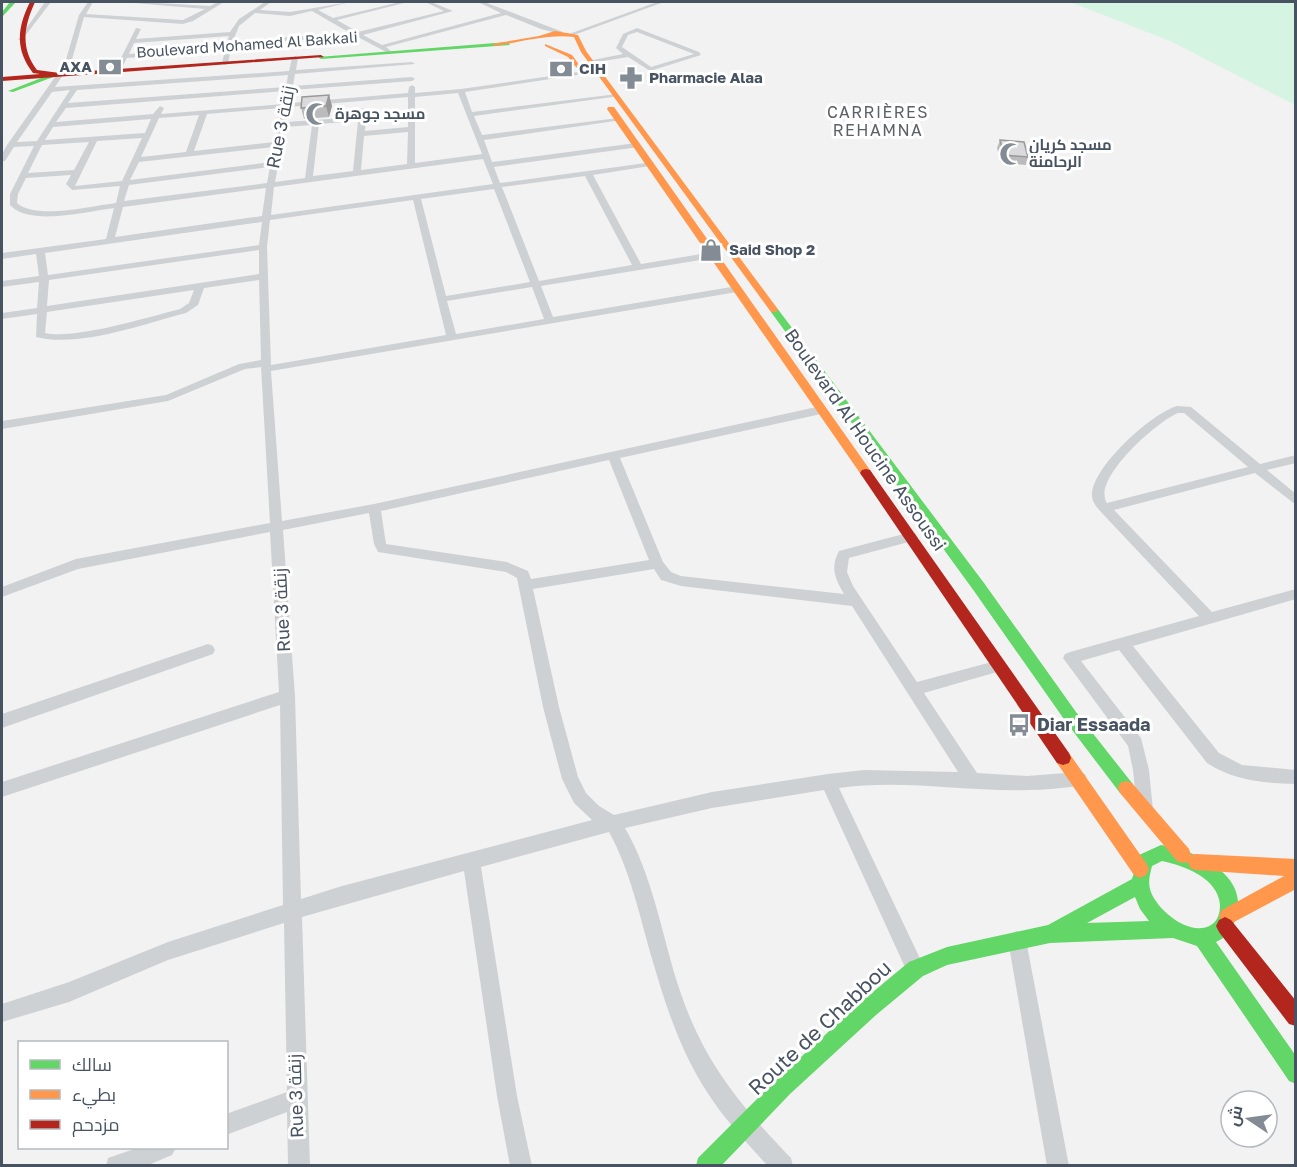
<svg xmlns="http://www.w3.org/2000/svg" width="1297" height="1167" viewBox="0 0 1297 1167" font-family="'Golos Text',Cairo,sans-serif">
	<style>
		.green { fill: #d5f4e2 }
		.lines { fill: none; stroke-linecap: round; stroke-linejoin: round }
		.street { fill: #ced1d3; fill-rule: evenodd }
		.fast { fill: #63d668; fill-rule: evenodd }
		.slow { fill: #ff974d; fill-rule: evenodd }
		.jam { fill: #b3261e; fill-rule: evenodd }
		.wall { fill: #bbbbbd }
		.shaded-wall { fill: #99999a }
		.building { fill: #dadadc; stroke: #99999a; stroke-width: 1.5 }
		.labels { text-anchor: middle; stroke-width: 6; stroke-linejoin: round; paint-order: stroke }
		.far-street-label { font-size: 15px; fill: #475361; stroke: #fff }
		.far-poi-label { font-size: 15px; font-weight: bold; fill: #475361; stroke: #fff; text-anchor: start }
		.far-neighbourhood-label { font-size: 16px; letter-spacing: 1.5px; fill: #5d6167; stroke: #fff }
		.street-label { font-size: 18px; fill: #475361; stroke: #fff }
		.poi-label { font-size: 18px; font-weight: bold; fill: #475361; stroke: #fff; text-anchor: start }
		.near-street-label { font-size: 21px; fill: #475361; stroke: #fff }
	</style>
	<rect width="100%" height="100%" fill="#f3f2f2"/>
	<path class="green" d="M1070,2H1295V105L1170,41Z"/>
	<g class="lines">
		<g class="street">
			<path d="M45,2H51L22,40H18Z"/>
			<path d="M88,2H93L86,14L183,20L205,9L134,3L140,2L210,6L218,2H224L193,21L183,24L84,17L71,63L55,87L289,71L292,58L295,56L298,58L296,70L412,62L415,64L295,74L293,86L412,77L415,79L412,81L292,90L290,103L408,93L409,87L412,85L415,87V93L461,89L585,71L583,74L465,92L472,112L617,94L620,96L474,116L482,135L618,118L622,120L484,140L492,162L636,143H639V147L494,167L500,183L653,162V166H650L593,175L641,264L713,252L718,255L713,258L541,286L553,317L737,286L742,289L737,292L271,371L282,521L374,504L821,406L825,407V413L821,414L620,458L663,562L671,572L681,576L844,594C835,578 830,568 839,551L911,532L916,534L917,537L916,540L849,558L847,572L853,586L917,682L999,660L1004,662L1006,666L1004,670L924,693L977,773L1027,776L1079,772L1085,774L1087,779L1085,784L1079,786C1062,788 1045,790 1028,790C965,792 903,779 839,788L925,969L923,976L916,978L909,976L824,790L712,808L625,828C653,876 662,936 679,988C703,1061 739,1104 791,1158L793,1166H768C746,1142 724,1119 707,1092C681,1052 666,1007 653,962C640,918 631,872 609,832L481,867L517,1096L532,1166H510L497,1096L464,871L302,917L310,1166H288L287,1112L226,1135V1114L287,1092L284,923L168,960L69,1002L2,1022V1004L69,982L168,942L283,905L280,705L2,797V782L279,692L270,532L78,569L2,597V587L76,559L270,523L261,367L245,369L168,401L2,429V421L166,395L239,364L261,360L259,280L204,288L198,305L186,313C143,324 80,348 36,337L37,314L2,319V313L37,308L39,282L2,287V281L39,276L36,254L2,259V253L106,239L114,208C88,211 30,227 10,205V194L34,146L14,147L5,161H2V154L7,145L65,63L79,15ZM288,75L286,87L68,103L77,90ZM70,90L37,141L17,142L52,92ZM285,91L283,104L161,114L164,108L160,106L153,114L56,122L66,108ZM458,93L482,154L415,163V97ZM408,97V127L365,131L367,110L363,108L359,110V117L286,122L289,107ZM282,108L275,142L194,151L207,114ZM199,115L186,152L141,157L159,118ZM151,119L145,133L45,140L53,127ZM358,121L353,171L313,176L319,124ZM312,125L305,178L275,182L285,127ZM408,132L407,164L361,170L364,136ZM142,138L122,181L75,186L97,141ZM89,142L74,170L28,173L42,145ZM274,147L271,162L130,180L139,162ZM483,159L493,184L271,215L274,187ZM270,167L267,183L124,201L129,185ZM71,175L66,184L72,190L120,186L116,203C91,206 36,220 17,203L18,194L26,178ZM585,176L632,265L539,281L502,187ZM266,188L262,216L115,237L123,207ZM494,189L530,282L446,296L421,199ZM413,200L446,335L271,365L267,247L270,220ZM262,222L259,245L48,275L45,253ZM259,250V274L47,306L49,280ZM532,287L544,319L456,334L447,301ZM194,290L189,303L180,309C148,317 74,340 45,333L47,312ZM609,460L649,560L531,579L528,571L507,562L386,544L381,511ZM369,513L374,544L378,552L506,572L517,578L543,707L562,779L574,803L592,820L342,886L301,899L295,696L283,530ZM654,569L661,580L681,586L852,606L958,772L864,770L828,774L712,792L614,815L599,806L586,793L578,777L559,707L533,589Z"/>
			<path d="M265,2H271L260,10L290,12L350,2L318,10L333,18L400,2H408L337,20L358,32L444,11L425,2H431L453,11L363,35L382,45L501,13L478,2H484L563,32L560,34L541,29L506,15L386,47L391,51L388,53L356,36L232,45L228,63L225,65L222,63L225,50L127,58L120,71L115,70L136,28L141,29L136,39L230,32L239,19ZM312,11L350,33L233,41L239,26L255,13L290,16ZM229,36L226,46L129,54L134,43Z"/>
			<path d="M657,2H664L574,35L569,34Z"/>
			<path d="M637,28L699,52L701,55L650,71L628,57L591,63L588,61L623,54L616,48L623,34ZM637,32L694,54L651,67L622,47L628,35Z"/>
			<path d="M1177,406L1191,407L1260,464L1296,455V463L1267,470L1296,494V505L1255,473L1114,510L1212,612L1296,589V599L1133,646L1219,753L1242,765L1296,770V784C1263,783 1235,781 1207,763L1119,650L1081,661L1141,738L1149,770L1153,810L1151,815L1145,818L1139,815L1137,810L1133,770L1128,746L1063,658L1065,654L1070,652L1199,616L1100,511C1096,506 1092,502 1092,495C1092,467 1152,413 1177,406ZM1178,413H1184L1248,467L1107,503C1091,479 1158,421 1178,413Z"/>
			<path d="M208,644L213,646L215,650L213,654L2,728V714Z"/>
			<path d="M1017,931L1023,934L1026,940L1069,1166H1047L1008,940L1011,934Z"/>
			<path d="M137,1148H176L172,1155L146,1166H106L108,1158Z"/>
		</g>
		<g class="fast">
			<path d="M10,2H16L2,17V12Z"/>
			<path d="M508,42L510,45L321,59L318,57Z"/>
			<path d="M54,73L56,76L13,92L8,91Z"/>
			<path d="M774,307L777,308L984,583L1076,712L1132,783L1134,788L1132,793L1126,795L1120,793L1066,722L974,591L771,312V308Z"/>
			<path d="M1161,845C1194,850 1250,874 1236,917C1232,930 1228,936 1216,942L1296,1056V1084L1289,1081L1197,946L1173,938L1050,943L947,965L923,976L876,1015L790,1094L721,1166H696L698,1158L776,1080L862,1001L909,962L947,947L1048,925L1132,879L1139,855ZM1162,861C1185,866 1218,878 1220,905C1220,913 1218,921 1211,925C1190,938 1155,909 1150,889C1148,881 1150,874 1152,866ZM1135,897L1140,909L1149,921L1087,923Z"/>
		</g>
		<g class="slow">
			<path d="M555,31L578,35L586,51L777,308V312H771L581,52L574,37C548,34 521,42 495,46L492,44L539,36Z"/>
			<path d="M545,44L572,55L588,77H584L568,57L545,46Z"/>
			<path d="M608,107H614L870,470L872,473L870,476H862L607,109Z"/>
			<path d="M1063,751L1069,753L1146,863L1149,869L1146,875L1140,878L1134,875L1057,763L1055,758L1057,753Z"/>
			<path d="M1126,781L1132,783L1189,849L1191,855L1196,854L1296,859V889L1234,922L1228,925L1222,922L1219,916L1222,910L1284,876L1196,870L1190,868L1188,862L1183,863L1177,861L1120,793L1118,788L1120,783Z"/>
		</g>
		<g class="jam">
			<path d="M30,2H35C24,26 20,48 37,70L60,73L321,55L324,57L2,81V77L40,74L33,73C15,50 17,28 30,2Z"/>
			<path d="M866,469L870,470L1069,753L1071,758L1069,763L1063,765L1057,763L862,476L860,473L862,470Z"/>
			<path d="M1225,917L1231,920L1296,1001V1026L1289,1024L1219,932L1216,926L1219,920Z"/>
		</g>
	</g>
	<g class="wall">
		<path d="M329,95L332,106L329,117L304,119L301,108Z"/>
		<path d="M1000,140L1028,157L1026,165L1001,163L997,148Z"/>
	</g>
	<path class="shaded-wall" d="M329,95L332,106L329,117L326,106Z"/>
	<g class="building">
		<path d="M329,95L326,106L301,108L302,97Z"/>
		<path d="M1000,140L1024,142L1028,157L1004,155Z"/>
	</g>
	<defs>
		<g id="bank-bare" transform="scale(1.8)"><path d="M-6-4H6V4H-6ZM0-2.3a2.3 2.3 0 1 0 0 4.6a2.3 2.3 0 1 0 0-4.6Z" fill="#838b94" stroke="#fff" stroke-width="2.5" paint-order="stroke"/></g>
		<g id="pharmacy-bare" transform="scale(1.8)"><path d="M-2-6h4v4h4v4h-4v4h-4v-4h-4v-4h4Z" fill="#838b94" stroke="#fff" stroke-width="2.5" paint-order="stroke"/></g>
		<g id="mosque-bare" transform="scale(1.8)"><path d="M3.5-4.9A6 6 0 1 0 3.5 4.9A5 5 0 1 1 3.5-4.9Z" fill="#838b94" stroke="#fff" stroke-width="2.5" paint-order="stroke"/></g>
		<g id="shop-bare" transform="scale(1.8)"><path d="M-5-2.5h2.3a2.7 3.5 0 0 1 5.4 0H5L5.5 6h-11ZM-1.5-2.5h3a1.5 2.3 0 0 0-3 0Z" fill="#838b94" stroke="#fff" stroke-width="2.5" paint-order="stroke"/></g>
		<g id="bus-bare" transform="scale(1.8)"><path d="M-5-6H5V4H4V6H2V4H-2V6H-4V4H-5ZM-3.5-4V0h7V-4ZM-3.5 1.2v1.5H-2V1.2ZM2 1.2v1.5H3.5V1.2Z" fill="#838b94" stroke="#fff" stroke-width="2.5" paint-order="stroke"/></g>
	</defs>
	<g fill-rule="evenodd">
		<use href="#bank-bare" x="110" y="67"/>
		<use href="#bank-bare" x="561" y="69"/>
		<use href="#pharmacy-bare" x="631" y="78"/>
		<use href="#mosque-bare" x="317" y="114"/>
		<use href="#mosque-bare" x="1011" y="154"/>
		<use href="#shop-bare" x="711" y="250"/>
		<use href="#bus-bare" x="1019" y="725"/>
	</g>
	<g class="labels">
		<g class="far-street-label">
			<text transform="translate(247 45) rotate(-4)" y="5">Boulevard Mohamed Al Bakkali</text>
		</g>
		<g class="far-poi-label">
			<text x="92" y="72" text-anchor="end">AXA</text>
			<text x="579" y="74">CIH</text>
			<text x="649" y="83">Pharmacie Alaa</text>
			<text x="335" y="119">مسجد جوهرة</text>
			<text x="1029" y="150">مسجد كريان<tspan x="1029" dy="17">الرحامنة</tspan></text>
			<text x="729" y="255">Said Shop 2</text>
		</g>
		<g class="far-neighbourhood-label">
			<text x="878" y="118">CARRIÈRES<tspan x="878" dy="18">REHAMNA</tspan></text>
		</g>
		<g class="street-label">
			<text transform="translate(281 127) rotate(-79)" y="6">Rue 3 زنقة</text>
			<text transform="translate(865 440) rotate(55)" y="6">Boulevard Al Houcine Assoussi</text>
			<text transform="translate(282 610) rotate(-93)" y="6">Rue 3 زنقة</text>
			<text transform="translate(296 1096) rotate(-92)" y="6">Rue 3 زنقة</text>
		</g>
		<g class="poi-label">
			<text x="1037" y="731">Diar Essaada</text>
		</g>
		<g class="near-street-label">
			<text transform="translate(820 1028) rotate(-43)" y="7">Route de Chabbou</text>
		</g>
	</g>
	<rect width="1297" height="1167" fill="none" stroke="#475361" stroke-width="6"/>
	<rect x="18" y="1041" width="210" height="108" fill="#ffffff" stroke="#b5bac0" stroke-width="1.5"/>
	<rect x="30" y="1060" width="30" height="9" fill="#63d668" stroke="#b5bac0" stroke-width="1.5"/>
	<text x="72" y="1071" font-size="18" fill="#475361">سالك</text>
	<rect x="30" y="1090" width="30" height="9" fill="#ff974d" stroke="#b5bac0" stroke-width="1.5"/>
	<text x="72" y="1101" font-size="18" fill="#475361">بطيء</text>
	<rect x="30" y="1120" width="30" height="9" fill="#b3261e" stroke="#b5bac0" stroke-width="1.5"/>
	<text x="72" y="1131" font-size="18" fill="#475361">مزدحم</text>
	<g transform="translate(1249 1119) rotate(283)"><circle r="28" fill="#ffffff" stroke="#b5bac0" stroke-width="1.5"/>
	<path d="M0-4.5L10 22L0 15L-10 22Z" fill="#838b94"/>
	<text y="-9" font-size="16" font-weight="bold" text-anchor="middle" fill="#475361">ش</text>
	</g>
</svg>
